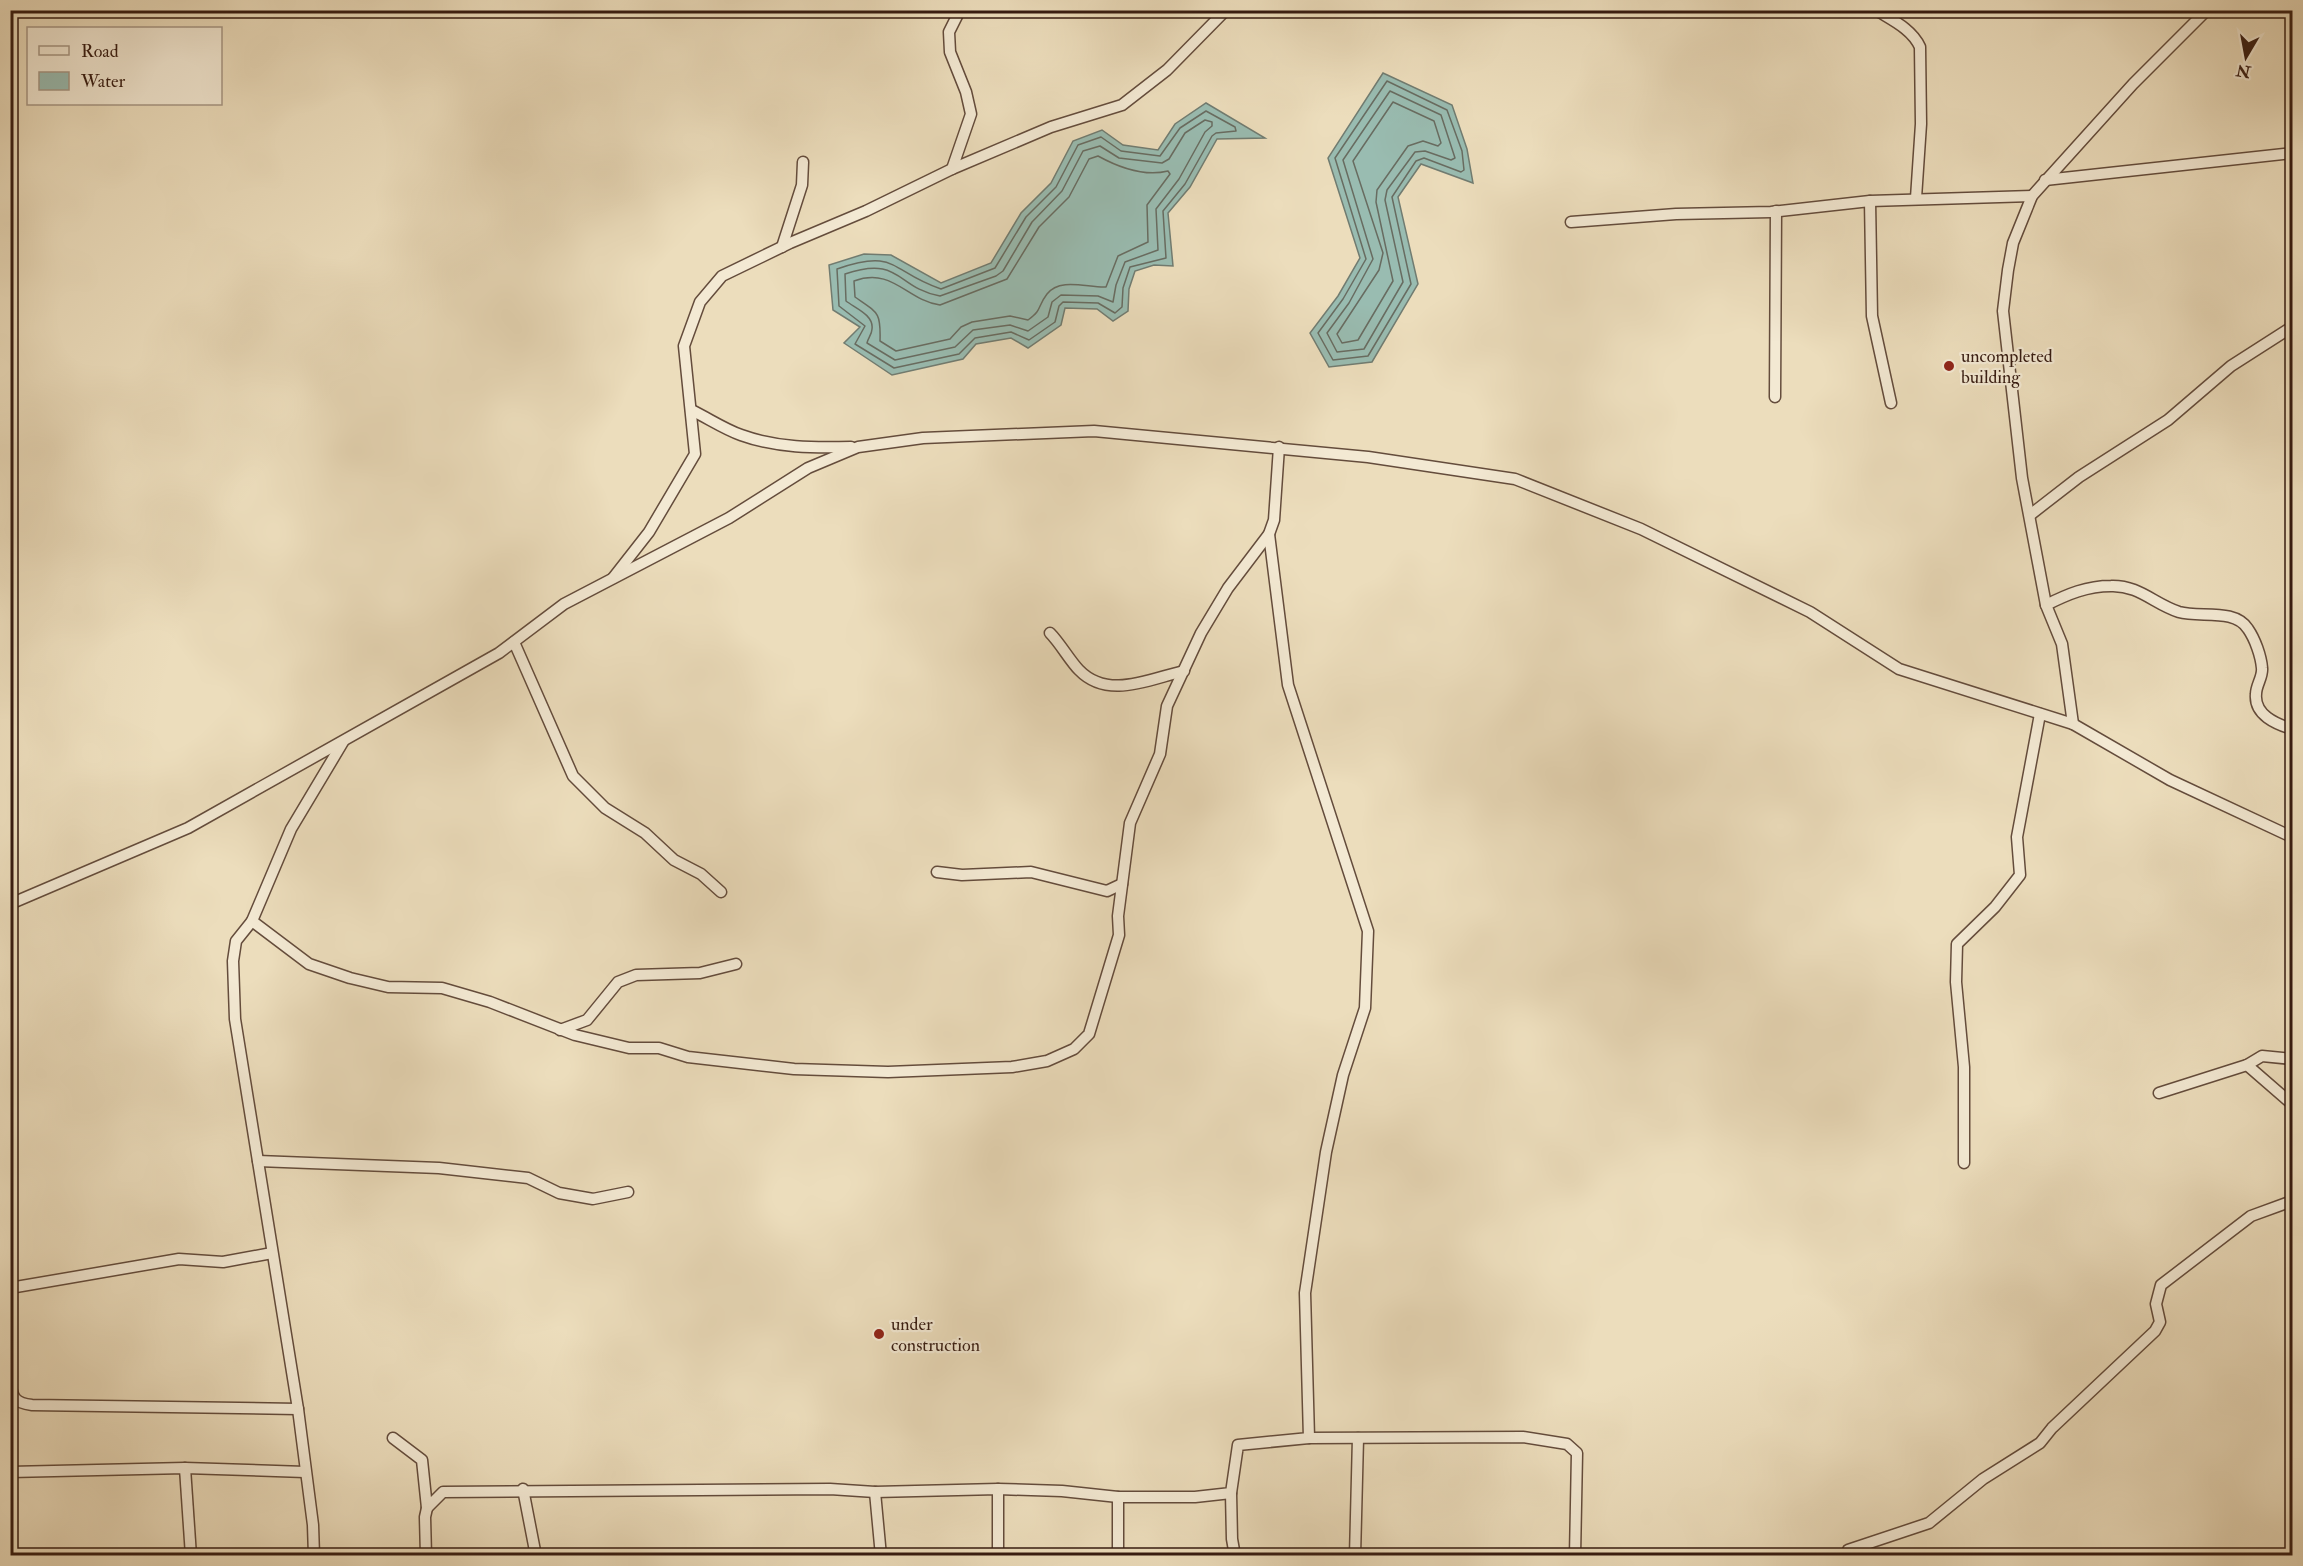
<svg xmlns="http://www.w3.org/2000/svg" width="2303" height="1566" viewBox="0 0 2303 1566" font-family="'IM FELL Double Pica',serif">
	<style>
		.water { fill: #99bcb1; stroke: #717c71; stroke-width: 1.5 }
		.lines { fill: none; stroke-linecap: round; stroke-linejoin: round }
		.shore { stroke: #686c61; stroke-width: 1.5 }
		.street-casing { stroke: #644c3c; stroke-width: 13 }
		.street { stroke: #f3e9d3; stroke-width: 10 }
		.poi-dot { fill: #8f2418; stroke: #f3e9d3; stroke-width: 2 }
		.labels { text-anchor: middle; stroke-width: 4.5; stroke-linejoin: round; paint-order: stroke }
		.poi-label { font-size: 18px; fill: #361b11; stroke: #f3e9d3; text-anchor: start }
	</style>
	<rect width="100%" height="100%" fill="#ecddbc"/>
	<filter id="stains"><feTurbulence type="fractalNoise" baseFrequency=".00333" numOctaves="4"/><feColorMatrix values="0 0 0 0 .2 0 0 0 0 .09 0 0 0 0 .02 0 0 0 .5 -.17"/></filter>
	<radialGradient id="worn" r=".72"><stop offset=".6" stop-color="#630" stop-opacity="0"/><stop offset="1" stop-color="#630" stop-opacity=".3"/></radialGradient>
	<g class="water">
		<path d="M1383,73L1452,105L1467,149L1473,183L1421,164L1398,197L1418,284L1372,362L1329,367L1310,333L1338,296L1360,258L1328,158Z"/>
		<path d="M1206,103L1265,138L1217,139L1190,187L1168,213L1173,266L1154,265L1135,271L1129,289L1128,311L1113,321L1097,309L1065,308L1061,325L1028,348L1011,338L976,344L963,359L892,375L844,343L860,327L833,310L829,265L864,254L891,255L941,283L991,263L1021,213L1051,183L1073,141L1102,130L1123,145L1158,150L1175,124Z"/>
	</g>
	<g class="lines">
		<g class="shore">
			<path d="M1387,81L1447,110L1462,151L1464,170L1461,172L1424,158L1416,161L1392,197L1411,284L1368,356L1333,360L1318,333L1343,299L1366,259L1335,158Z"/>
			<path d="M1390,91L1441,115L1455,158L1451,160L1425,151L1415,152L1387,190L1385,200L1403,282L1364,349L1337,352L1327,333L1349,303L1373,259L1343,160Z"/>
			<path d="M1393,102L1434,121L1441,143L1438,146L1423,141L1408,146L1377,190L1376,202L1393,281L1358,340L1342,343L1337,334L1379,270L1383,253L1353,161Z"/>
			<path d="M1206,111L1235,127L1236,131L1216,133L1212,136L1185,184L1163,211L1166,258L1130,267L1123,288L1122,307L1115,313L1098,303L1063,302L1059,306L1055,322L1029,340L1011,332L975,338L959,354L894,368L855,344L865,326L839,306L837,269C898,248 890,272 941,289L995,268L1026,217L1056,187L1078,145L1101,137L1121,151L1160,156L1180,128Z"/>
			<path d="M1205,120L1212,122V126L1205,132L1179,179L1156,209L1158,250L1125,262L1116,285L1113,302L1098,296L1061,295L1052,302L1048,317L1028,331L1010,325L973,330L955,347L895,360L867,343C868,338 872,334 872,329C874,315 855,308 846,301L845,274C901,255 896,288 940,296L996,276L1003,271L1032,222L1062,191L1083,151L1100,146L1119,158L1162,163L1169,159L1185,133Z"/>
			<path d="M1098,156C1118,167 1144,177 1168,171L1170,174L1147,205L1148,242L1118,256L1106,287C1088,288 1060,277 1047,294C1037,307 1043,309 1028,320L1010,316L972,322L961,327L950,339L896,351L880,341C881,312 878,313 855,297L854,281C893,267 906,300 940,305L1007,279L1039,227L1069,197L1089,159Z"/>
		</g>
		<g class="street-casing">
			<g id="street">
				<path d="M1876,10C1892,20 1912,29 1920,47L1921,124L1916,198"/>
				<path d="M952,169L971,114L966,92L950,52L949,32L960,10"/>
				<path d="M2045,180L2292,153"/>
				<path d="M1870,201L1872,316L1891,403"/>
				<path d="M1571,222L1676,214L1771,212L1870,201L2032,196"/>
				<path d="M782,247L802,185L803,162"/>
				<path d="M1775,397L1776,211"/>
				<path d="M691,410C708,418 724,429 741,435C777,448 814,448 851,447"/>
				<path d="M2030,515L2079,477L2168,420L2231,366L2292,327"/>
				<path d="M613,578L649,532L695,454L684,346L700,302L722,276L790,243L866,211L952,169L1051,127L1122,105L1167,70L1226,10"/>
				<path d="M2046,605C2068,594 2087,586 2111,586C2139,585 2154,604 2179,612C2200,618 2235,608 2248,629C2255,639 2261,656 2262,668C2263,677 2256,685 2256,694C2254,715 2276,724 2292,729"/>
				<path d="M1050,633C1060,643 1070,661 1079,670C1108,700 1149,679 1184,671"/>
				<path d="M514,642L573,776L605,808L645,833L674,860L701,874L721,892"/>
				<path d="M2073,724L2062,644L2046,605L2022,478L2003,311L2008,270L2013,243L2032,196L2133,84L2207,10"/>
				<path d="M937,872L962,875L1031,872L1107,891L1122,884"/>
				<path d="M10,904L188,828L499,653L564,604L729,518L808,468L858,447L923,438L1094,431L1368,457L1515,479L1641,529L1810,612L1899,669L2073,724L2170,780L2292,837"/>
				<path d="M252,921L309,964L350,978L388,987L442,988L490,1002L575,1035L629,1048H659L688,1057L794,1069L888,1072L1012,1067L1047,1061L1074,1049L1089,1034L1119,935L1118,916L1130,823L1160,754L1167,706L1201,633L1228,588L1269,534L1274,520L1279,447"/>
				<path d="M560,1030L587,1020L618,982L636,975L700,973L736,964"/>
				<path d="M2247,1065L2292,1104"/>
				<path d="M2159,1093L2247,1065L2262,1056L2292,1059"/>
				<path d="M258,1161L439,1168L528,1178L559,1193L593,1199L628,1192"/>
				<path d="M1964,1163V1067L1956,982L1957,944L1995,907L2020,875L2017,837L2040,714"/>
				<path d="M10,1288L179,1259L223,1262L272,1253"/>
				<path d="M10,1380C12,1397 14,1403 32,1405L298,1409"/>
				<path d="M393,1438L422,1460L427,1508L443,1492L830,1489L875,1492L998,1489L1062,1491L1118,1497H1195L1231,1493L1238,1445L1309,1438L1305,1293L1326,1152L1343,1075L1365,1008L1368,931L1288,685L1269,534"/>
				<path d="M1309,1438L1523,1437L1567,1444L1577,1453L1575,1556"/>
				<path d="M185,1468L191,1556"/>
				<path d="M10,1472L185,1468L305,1472"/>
				<path d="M523,1489L536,1556"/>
				<path d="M998,1489V1556"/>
				<path d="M875,1492L881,1556"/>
				<path d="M1231,1493L1232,1539L1235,1556"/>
				<path d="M1118,1497V1556"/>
				<path d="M314,1556L313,1525L298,1409L235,1019L233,961L236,941L252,921L291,829L343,742"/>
				<path d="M426,1556L425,1517L427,1508"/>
				<path d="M1355,1556L1358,1438"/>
				<path d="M1846,1556L1848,1550L1929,1523L1983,1479L2040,1443L2052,1428L2155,1331L2160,1322L2156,1304L2161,1285L2251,1216L2292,1201"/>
			</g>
		</g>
		<use href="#street" class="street"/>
	</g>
	<g class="poi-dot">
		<circle cx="1949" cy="366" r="6"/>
		<circle cx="879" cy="1334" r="6"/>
	</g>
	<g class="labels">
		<g class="poi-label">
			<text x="1961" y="362">uncompleted<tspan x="1961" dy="21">building</tspan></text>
			<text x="891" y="1330">under<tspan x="891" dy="21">construction</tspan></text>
		</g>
	</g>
	<rect width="2303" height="1566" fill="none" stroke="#ecddbc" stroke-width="36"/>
	<rect x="12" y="12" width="2279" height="1542" fill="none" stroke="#361b11" stroke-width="3"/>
	<rect x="18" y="18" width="2267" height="1530" fill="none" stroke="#361b11" stroke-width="1.5"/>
	<rect x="27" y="27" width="195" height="78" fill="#f3e9d3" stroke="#a79785" stroke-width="1.5"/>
	<rect x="39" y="46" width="30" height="9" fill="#f3e9d3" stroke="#a79785" stroke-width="1.5"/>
	<text x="81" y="57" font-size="18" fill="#361b11">Road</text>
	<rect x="39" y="72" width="30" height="18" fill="#99bcb1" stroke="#a79785" stroke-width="1.5"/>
	<text x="81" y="87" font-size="18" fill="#361b11">Water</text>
	<g transform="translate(2246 57) rotate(190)" stroke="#f3e9d3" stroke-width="4.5" paint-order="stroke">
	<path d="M0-4.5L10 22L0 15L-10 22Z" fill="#361b11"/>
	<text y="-9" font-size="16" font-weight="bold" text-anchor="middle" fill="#361b11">N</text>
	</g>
	<rect width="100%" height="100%" filter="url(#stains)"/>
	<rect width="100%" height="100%" fill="url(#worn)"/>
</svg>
